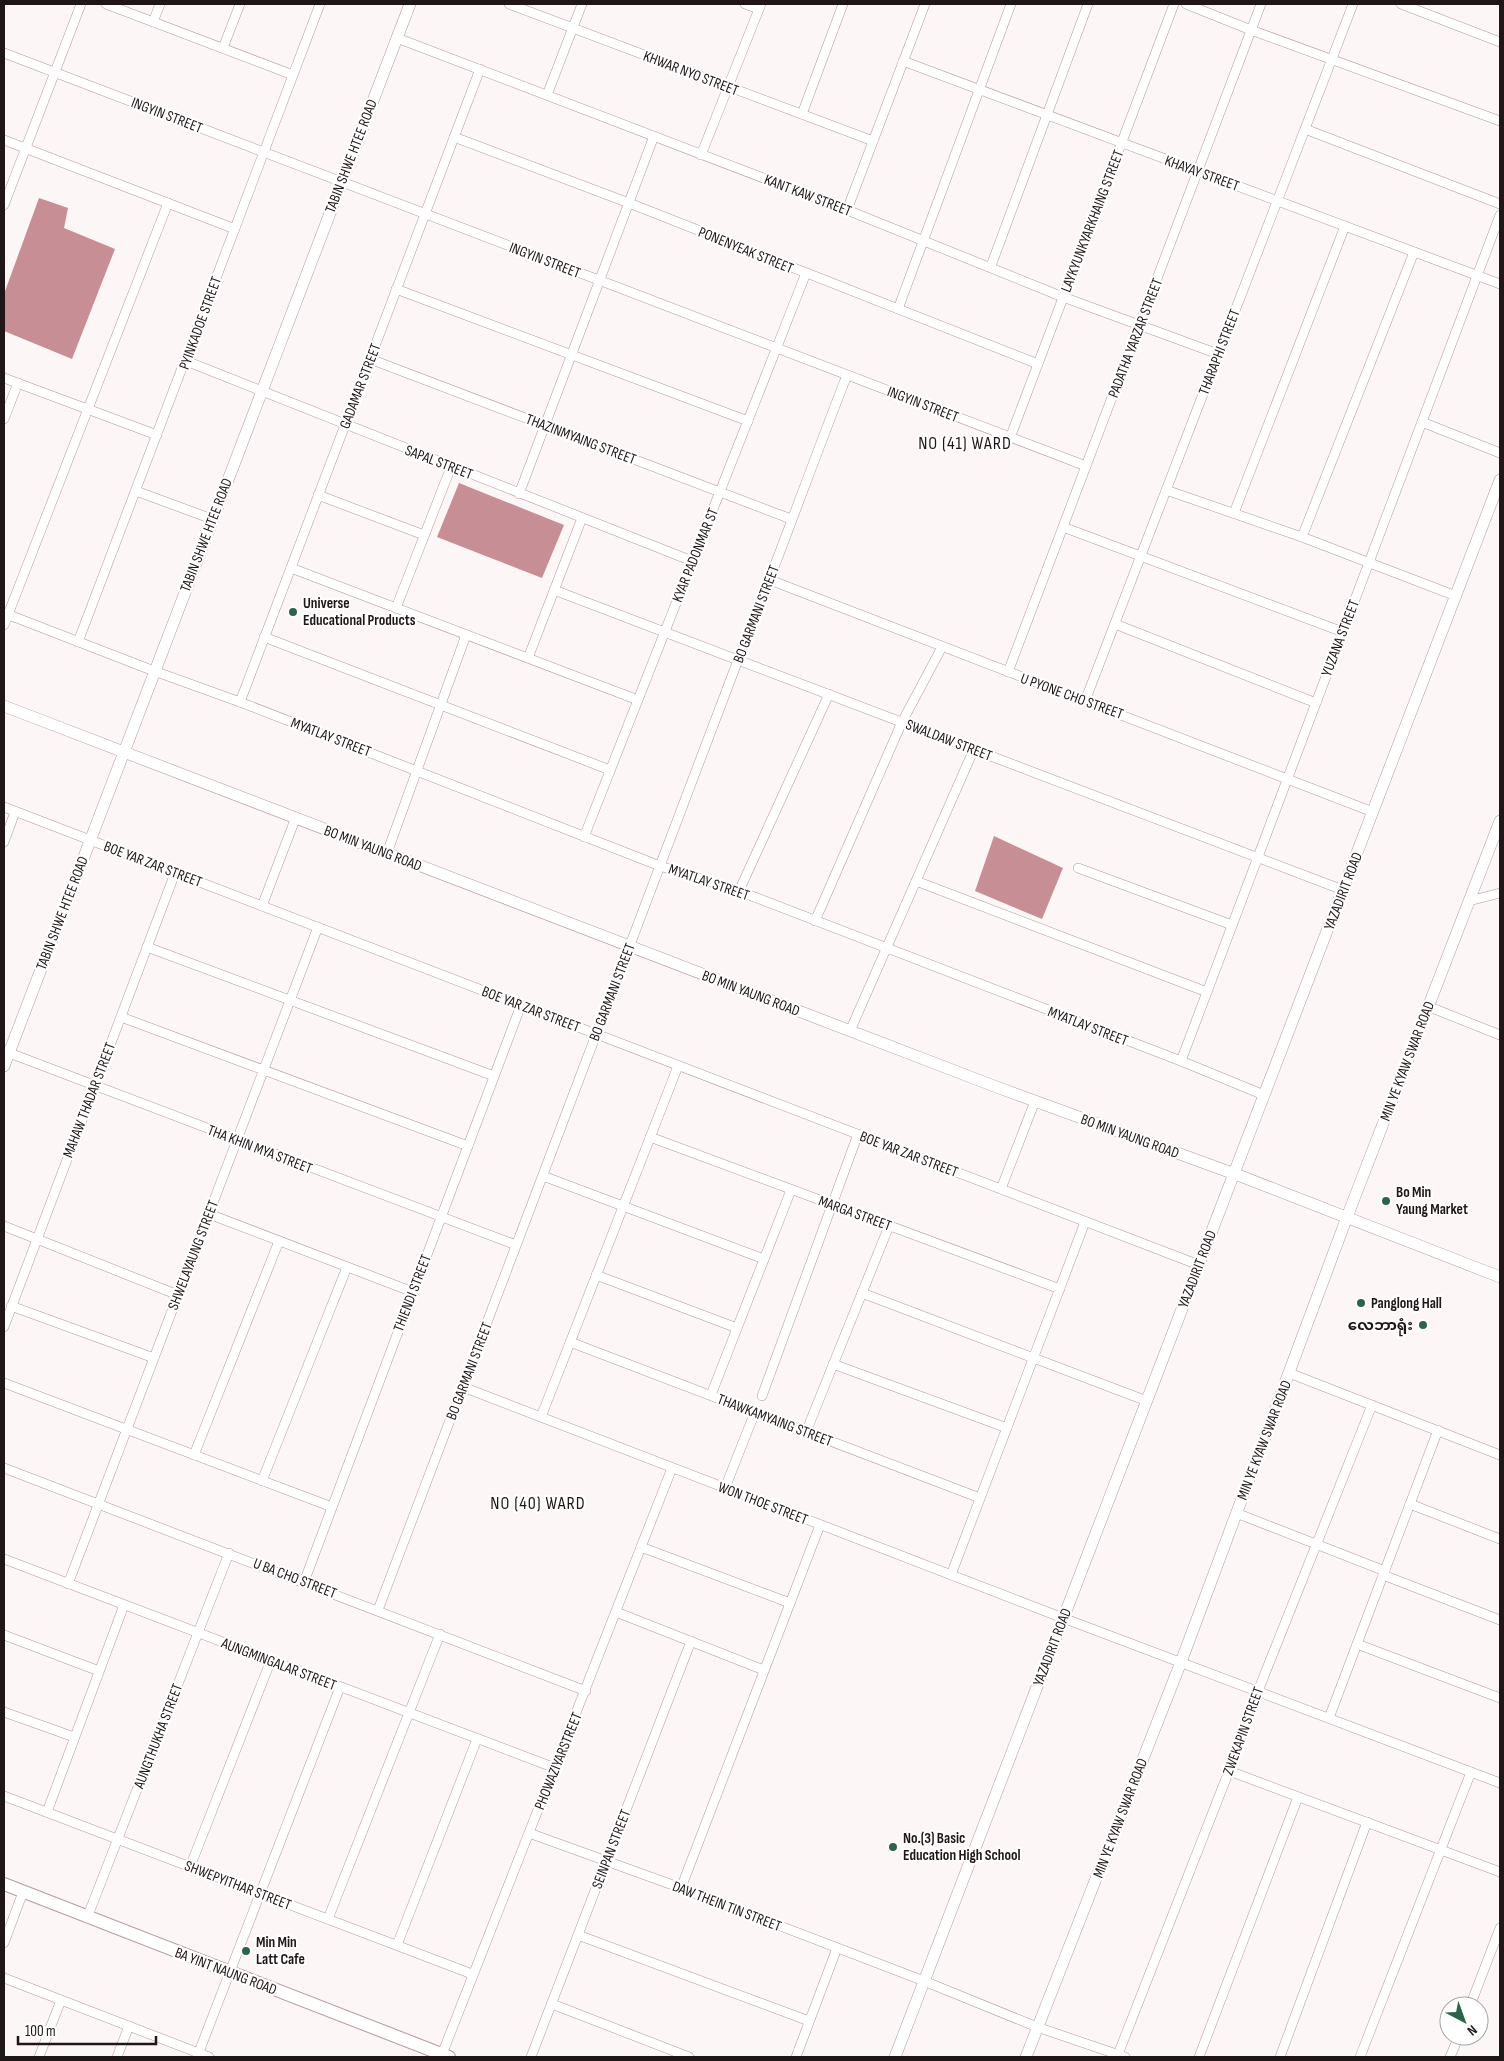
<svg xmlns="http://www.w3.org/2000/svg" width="1504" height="2061" viewBox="0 0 1504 2061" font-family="'Sofia Sans Condensed','Noto Sans Myanmar',sans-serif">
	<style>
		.water { fill: #c88e95 }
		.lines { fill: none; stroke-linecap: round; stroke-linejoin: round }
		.minor-casing { stroke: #b4999b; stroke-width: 10 }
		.tertiary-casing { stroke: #b4999b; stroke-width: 12 }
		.secondary-casing { stroke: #b4999b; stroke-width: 14 }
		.minor { stroke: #fff; stroke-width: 9 }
		.tertiary { stroke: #fff; stroke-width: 11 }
		.secondary { stroke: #fff; stroke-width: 12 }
		.poi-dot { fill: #2c634a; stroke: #fff; stroke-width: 2 }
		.labels { text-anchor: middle; stroke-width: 4.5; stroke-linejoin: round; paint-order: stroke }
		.street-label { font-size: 15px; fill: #201617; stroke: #fff }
		.poi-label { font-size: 15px; font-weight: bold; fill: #201617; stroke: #fff; text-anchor: start }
		.quarter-label { font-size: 18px; letter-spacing: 1px; fill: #201617; stroke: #fff }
	</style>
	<rect width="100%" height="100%" fill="#fcf6f6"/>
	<g class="water">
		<path d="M39,198L68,208L64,228L115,249L72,359L4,331V294Z"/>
		<path d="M459,483L564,525L542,578L437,537Z"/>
		<path d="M994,836L1063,868L1042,919L975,891Z"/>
	</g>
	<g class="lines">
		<g class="minor-casing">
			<g id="minor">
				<path d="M106,4L293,75"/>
				<path d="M509,4L873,141"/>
				<path d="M745,4L759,9"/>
				<path d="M1186,4L1251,30L1500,121"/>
				<path d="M1401,4L1500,42"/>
				<path d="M153,22L160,4"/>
				<path d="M397,38L847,210L1063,297L1218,354"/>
				<path d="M223,48L240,4"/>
				<path d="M4,53L1086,466"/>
				<path d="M903,61L1500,284"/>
				<path d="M547,95L582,4"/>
				<path d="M802,114L843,4"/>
				<path d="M1305,129L1500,204"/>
				<path d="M454,137L629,203L1038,364"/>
				<path d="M4,140L235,229"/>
				<path d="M701,155L761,4"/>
				<path d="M4,205L81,4"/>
				<path d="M847,210L925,4"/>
				<path d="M991,266L1088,4"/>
				<path d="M396,289L748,421"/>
				<path d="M898,309L1011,4"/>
				<path d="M370,359L791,519"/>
				<path d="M186,361L692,561"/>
				<path d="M4,378L157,435"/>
				<path d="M4,419L18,383"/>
				<path d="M1422,422L1500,453"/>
				<path d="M1010,438L1174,4"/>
				<path d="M1166,490L1302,537L1456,596"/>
				<path d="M136,491L212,519"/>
				<path d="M519,494L654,136"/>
				<path d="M318,495L424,535"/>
				<path d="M1234,513L1345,226"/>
				<path d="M1063,527L1343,632"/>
				<path d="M1302,537L1414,252"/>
				<path d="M291,568L638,700"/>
				<path d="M770,580L1373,812"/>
				<path d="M554,590L1343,890"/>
				<path d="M396,608L451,467"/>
				<path d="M4,613L154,671L240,702L660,866L739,891L1181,1061L1264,1095"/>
				<path d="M1115,624L1316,703"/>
				<path d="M4,625L168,203"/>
				<path d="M264,637L610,770"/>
				<path d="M78,642L320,4"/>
				<path d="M528,658L582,518"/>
				<path d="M1008,672L1261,4"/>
				<path d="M1085,701L1353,4"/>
				<path d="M240,702L480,69"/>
				<path d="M4,807L1199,1265"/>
				<path d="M584,837L806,273"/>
				<path d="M4,842L15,812"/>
				<path d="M387,853L466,635"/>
				<path d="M1078,868L1232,925"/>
				<path d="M916,881L1207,992"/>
				<path d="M739,891L829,694"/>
				<path d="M1469,901L1500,893"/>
				<path d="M262,906L296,817"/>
				<path d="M815,921L902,722L942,647"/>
				<path d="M147,947L494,1076"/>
				<path d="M1427,1006L1500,1035"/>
				<path d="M121,1017L468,1146"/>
				<path d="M850,1031L974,749"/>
				<path d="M4,1051L516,1245"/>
				<path d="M1181,1061L1500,215"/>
				<path d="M650,1137L1060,1289"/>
				<path d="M543,1176L764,1259"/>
				<path d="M1001,1189L1035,1101"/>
				<path d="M209,1214L413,1292"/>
				<path d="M4,1226L178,1295"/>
				<path d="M596,1275L737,1328"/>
				<path d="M862,1293L1147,1401"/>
				<path d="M11,1306L154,1358"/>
				<path d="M4,1327L175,873"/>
				<path d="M570,1342L980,1498"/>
				<path d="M833,1364L1007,1428"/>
				<path d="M1289,1373L1500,1455"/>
				<path d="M4,1383L332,1507"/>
				<path d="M463,1387L1063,1618L1500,1783"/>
				<path d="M711,1395L791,1190"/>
				<path d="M762,1396L858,1134"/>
				<path d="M541,1417L678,1066"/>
				<path d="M806,1432L889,1226"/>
				<path d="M194,1455L279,1241"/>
				<path d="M4,1468L586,1691"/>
				<path d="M262,1481L347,1267"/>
				<path d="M725,1488L755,1412"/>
				<path d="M1410,1504L1500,1539"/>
				<path d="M1236,1513L1385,1571"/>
				<path d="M641,1547L790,1603"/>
				<path d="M4,1559L555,1768"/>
				<path d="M951,1575L1085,1222"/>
				<path d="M1383,1575L1500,1620"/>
				<path d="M304,1582L521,1005"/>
				<path d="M68,1584L318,927"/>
				<path d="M378,1610L738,660C776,565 810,470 847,375"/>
				<path d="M616,1612L764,1670"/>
				<path d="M4,1635L99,1671"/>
				<path d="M1357,1644L1500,1698"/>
				<path d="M4,1712L74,1737"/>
				<path d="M1329,1718L1438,1430"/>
				<path d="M1229,1771L1500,1872"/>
				<path d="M4,1796L472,1974"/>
				<path d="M47,1812L124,1605"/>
				<path d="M529,1833L681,1888L924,1981L1037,2027L1125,2057"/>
				<path d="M190,1867L271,1660"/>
				<path d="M681,1888L820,1525"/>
				<path d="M87,1918L229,1553"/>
				<path d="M328,1919L440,1634"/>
				<path d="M578,1935L809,2021"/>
				<path d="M4,1943L23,1892"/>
				<path d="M397,1945L477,1739"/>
				<path d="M4,1978L209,2057"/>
				<path d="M552,2004L689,2057"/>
				<path d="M1470,2006L1500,1928"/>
				<path d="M39,2057L61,2000"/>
				<path d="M117,2057L129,2026"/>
				<path d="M197,2057L340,1687"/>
				<path d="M441,2057L672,1468"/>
				<path d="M531,2057L691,1641"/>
				<path d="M796,2057L837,1948"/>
				<path d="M1117,2057L1229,1771L1258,1691L1372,1405"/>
				<path d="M1199,2057L1298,1797"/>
				<path d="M1280,2057L1367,1822"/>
				<path d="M1360,2057L1471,1772"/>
				<path d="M1450,2057L1459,2036"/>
			</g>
		</g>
		<g class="tertiary-casing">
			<g id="tertiary">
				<path d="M4,706L994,1086L1243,1177L1500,1277"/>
				<path d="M4,1066L410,4"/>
				<path d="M895,2057L1500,480"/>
				<path d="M1026,2057L1181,1662L1347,1217L1500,821"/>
			</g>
		</g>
		<g class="secondary-casing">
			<path id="secondary" d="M4,1884L449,2057"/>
		</g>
		<use href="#minor" class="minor"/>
		<use href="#tertiary" class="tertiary"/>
		<use href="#secondary" class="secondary"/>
	</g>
	<g class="poi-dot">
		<circle cx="293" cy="612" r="5"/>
		<circle cx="1386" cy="1201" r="5"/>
		<circle cx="1361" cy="1303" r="5"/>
		<circle cx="1423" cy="1325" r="5"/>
		<circle cx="893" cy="1847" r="5"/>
		<circle cx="246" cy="1951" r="5"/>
	</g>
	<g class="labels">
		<g class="street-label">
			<text transform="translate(691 73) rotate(21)" y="5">KHWAR NYO STREET</text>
			<text transform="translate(167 115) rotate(21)" y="5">INGYIN STREET</text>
			<text transform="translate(351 156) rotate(-69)" y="5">TABIN SHWE HTEE ROAD</text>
			<text transform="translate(1202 173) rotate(20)" y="5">KHAYAY STREET</text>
			<text transform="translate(808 195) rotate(21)" y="5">KANT KAW STREET</text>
			<text transform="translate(1092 221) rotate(-69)" y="5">LAYKYUNKYARKHAING STREET</text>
			<text transform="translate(746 250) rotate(22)" y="5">PONENYEAK STREET</text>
			<text transform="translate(545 260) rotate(21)" y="5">INGYIN STREET</text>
			<text transform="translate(200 323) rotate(-70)" y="5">PYINKADOE STREET</text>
			<text transform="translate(1135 338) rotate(-69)" y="5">PADATHA YARZAR STREET</text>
			<text transform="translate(1219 352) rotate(-69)" y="5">THARAPHI STREET</text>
			<text transform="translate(360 386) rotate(-69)" y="5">GADAMAR STREET</text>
			<text transform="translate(923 404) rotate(21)" y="5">INGYIN STREET</text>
			<text transform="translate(581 439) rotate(21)" y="5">THAZINMYAING STREET</text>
			<text transform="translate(439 462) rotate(21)" y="5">SAPAL STREET</text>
			<text transform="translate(206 535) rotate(-69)" y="5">TABIN SHWE HTEE ROAD</text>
			<text transform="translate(695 555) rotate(-68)" y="5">KYAR PADONMAR ST</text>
			<text transform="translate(756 614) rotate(-69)" y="5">BO GARMANI STREET</text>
			<text transform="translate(1340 638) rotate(-69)" y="5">YUZANA STREET</text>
			<text transform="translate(1072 696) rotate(20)" y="5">U PYONE CHO STREET</text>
			<text transform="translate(331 737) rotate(21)" y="5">MYATLAY STREET</text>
			<text transform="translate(949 740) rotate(21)" y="5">SWALDAW STREET</text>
			<text transform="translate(373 848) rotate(21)" y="5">BO MIN YAUNG ROAD</text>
			<text transform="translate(153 864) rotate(21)" y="5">BOE YAR ZAR STREET</text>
			<text transform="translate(709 882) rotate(19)" y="5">MYATLAY STREET</text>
			<text transform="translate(1343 891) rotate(-69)" y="5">YAZADIRIT ROAD</text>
			<text transform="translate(62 913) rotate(-69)" y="5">TABIN SHWE HTEE ROAD</text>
			<text transform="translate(612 992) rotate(-69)" y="5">BO GARMANI STREET</text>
			<text transform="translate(751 993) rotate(21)" y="5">BO MIN YAUNG ROAD</text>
			<text transform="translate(531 1009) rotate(21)" y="5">BOE YAR ZAR STREET</text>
			<text transform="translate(1088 1026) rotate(21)" y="5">MYATLAY STREET</text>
			<text transform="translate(1407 1061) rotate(-69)" y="5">MIN YE KYAW SWAR ROAD</text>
			<text transform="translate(89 1100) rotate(-69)" y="5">MAHAW THADAR STREET</text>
			<text transform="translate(1130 1136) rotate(20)" y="5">BO MIN YAUNG ROAD</text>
			<text transform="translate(260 1149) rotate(21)" y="5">THA KHIN MYA STREET</text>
			<text transform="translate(909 1154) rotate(21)" y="5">BOE YAR ZAR STREET</text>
			<text transform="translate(855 1213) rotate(20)" y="5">MARGA STREET</text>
			<text transform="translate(193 1255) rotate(-69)" y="5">SHWELAYAUNG STREET</text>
			<text transform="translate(1197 1269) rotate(-69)" y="5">YAZADIRIT ROAD</text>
			<text transform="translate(412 1293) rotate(-69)" y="5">THIENDI STREET</text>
			<text transform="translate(469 1371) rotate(-69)" y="5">BO GARMANI STREET</text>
			<text transform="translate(775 1420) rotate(21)" y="5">THAWKAMYAING STREET</text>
			<text transform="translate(1264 1440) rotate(-69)" y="5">MIN YE KYAW SWAR ROAD</text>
			<text transform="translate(763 1503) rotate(21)" y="5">WON THOE STREET</text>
			<text transform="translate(295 1578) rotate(21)" y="5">U BA CHO STREET</text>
			<text transform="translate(1052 1647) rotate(-69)" y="5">YAZADIRIT ROAD</text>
			<text transform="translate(279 1664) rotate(21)" y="5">AUNGMINGALAR STREET</text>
			<text transform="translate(1243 1731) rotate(-70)" y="5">ZWEKAPIN STREET</text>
			<text transform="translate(158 1736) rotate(-69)" y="5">AUNGTHUKHA STREET</text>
			<text transform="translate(558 1761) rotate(-68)" y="5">PHOWAZIYARSTREET</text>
			<text transform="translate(1120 1818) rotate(-69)" y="5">MIN YE KYAW SWAR ROAD</text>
			<text transform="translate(611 1849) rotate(-69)" y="5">SEINPAN STREET</text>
			<text transform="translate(238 1885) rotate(21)" y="5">SHWEPYITHAR STREET</text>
			<text transform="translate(727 1906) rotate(21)" y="5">DAW THEIN TIN STREET</text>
			<text transform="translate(226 1971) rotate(21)" y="5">BA YINT NAUNG ROAD</text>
		</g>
		<g class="poi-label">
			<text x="303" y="608">Universe<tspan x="303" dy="17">Educational Products</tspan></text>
			<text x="1396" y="1197">Bo Min<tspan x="1396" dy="17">Yaung Market</tspan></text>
			<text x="1371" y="1308">Panglong Hall</text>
			<text x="1413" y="1330" text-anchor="end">လေဘာရုံး</text>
			<text x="903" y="1843">No.(3) Basic<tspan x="903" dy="17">Education High School</tspan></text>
			<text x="256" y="1947">Min Min<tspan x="256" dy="17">Latt Cafe</tspan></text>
		</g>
		<g class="quarter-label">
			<text x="965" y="449">NO (41) WARD</text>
			<text x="538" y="1509">NO (40) WARD</text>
		</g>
	</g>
	<rect width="1504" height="2061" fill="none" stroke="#201617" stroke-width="10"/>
	<g transform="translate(1464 2021) rotate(139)"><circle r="24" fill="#ffffff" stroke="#a6a2a2"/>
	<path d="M0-4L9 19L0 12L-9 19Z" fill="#2c634a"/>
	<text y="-8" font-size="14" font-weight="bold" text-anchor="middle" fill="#201617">N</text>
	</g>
	<path d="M18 2036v8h138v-8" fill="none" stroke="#201617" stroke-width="2.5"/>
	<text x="25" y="2036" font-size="15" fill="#201617" stroke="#ffffff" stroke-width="4" paint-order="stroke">100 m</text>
</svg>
